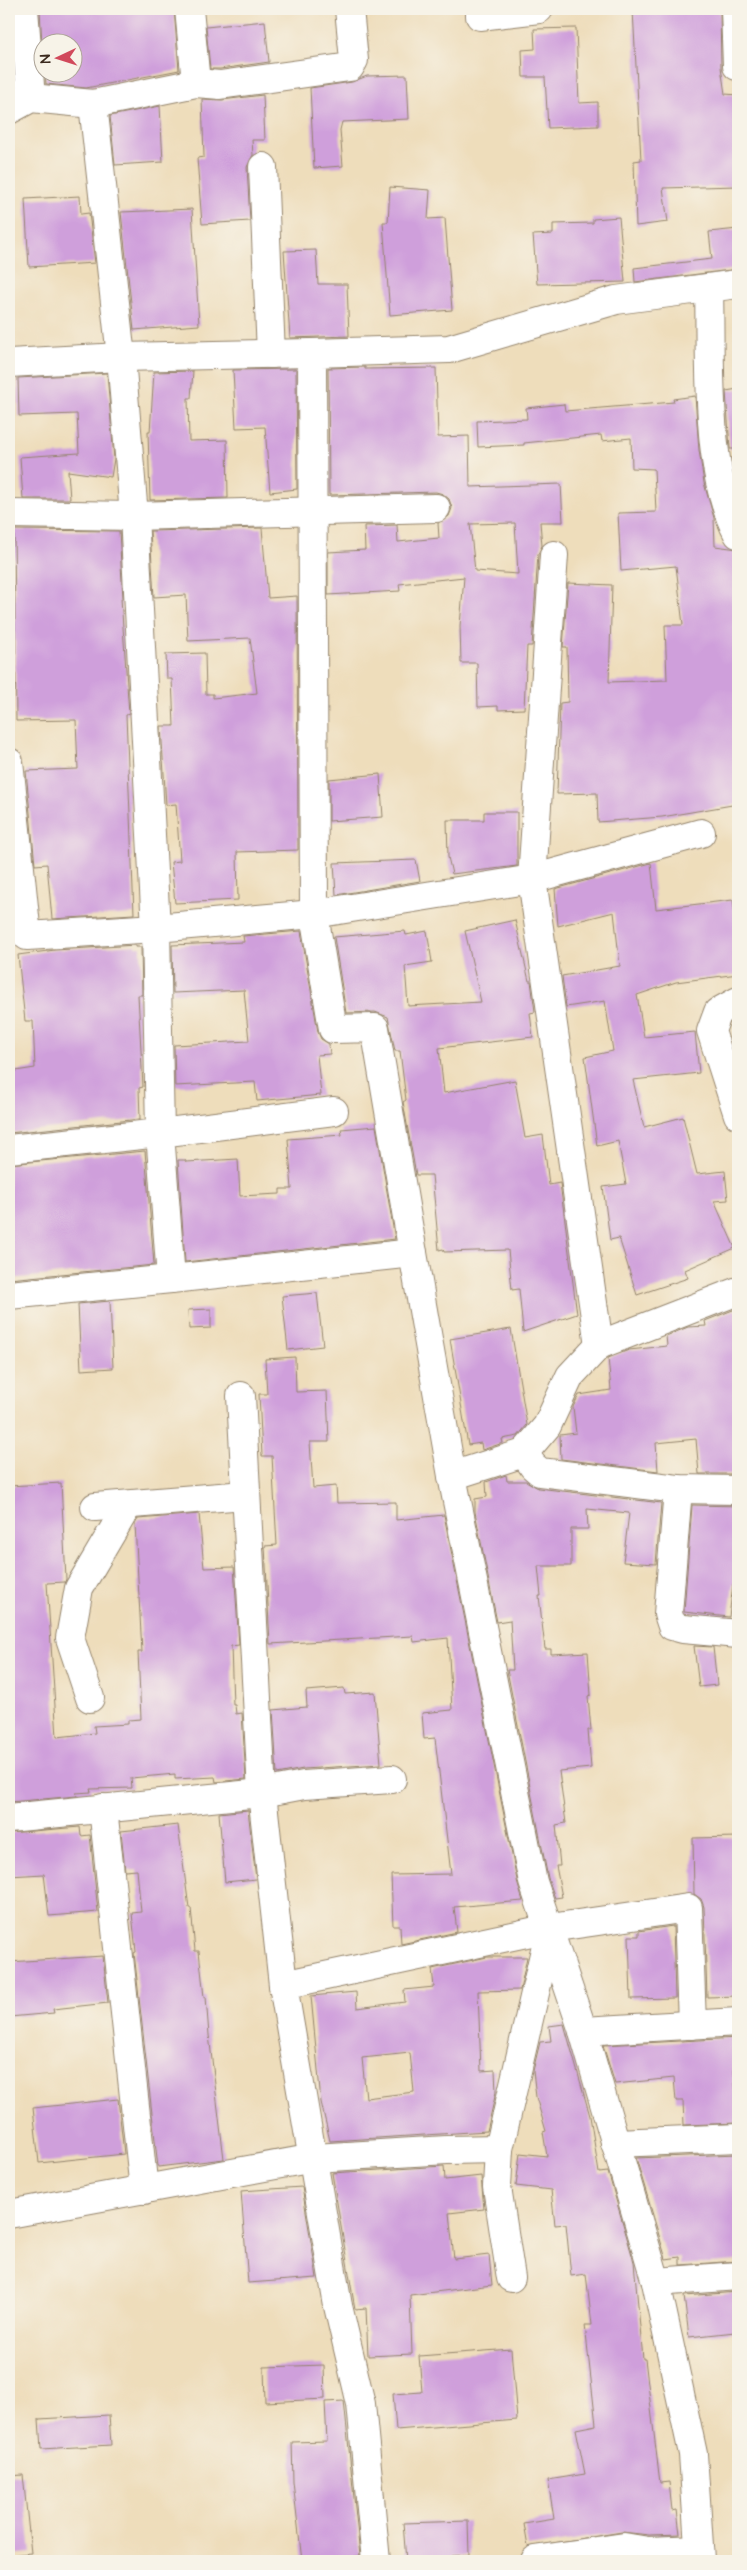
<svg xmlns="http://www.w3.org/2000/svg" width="747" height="2570" viewBox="0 0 747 2570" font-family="'Architects Daughter',sans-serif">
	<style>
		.building { fill: #cf9fdb; fill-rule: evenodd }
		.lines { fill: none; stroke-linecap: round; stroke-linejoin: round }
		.minor-casing { stroke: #94846c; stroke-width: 30 }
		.minor { stroke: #fff; stroke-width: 28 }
	</style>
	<rect width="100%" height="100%" fill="#f7f3e8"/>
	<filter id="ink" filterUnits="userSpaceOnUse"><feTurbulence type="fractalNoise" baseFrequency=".02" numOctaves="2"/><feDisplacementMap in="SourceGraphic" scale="10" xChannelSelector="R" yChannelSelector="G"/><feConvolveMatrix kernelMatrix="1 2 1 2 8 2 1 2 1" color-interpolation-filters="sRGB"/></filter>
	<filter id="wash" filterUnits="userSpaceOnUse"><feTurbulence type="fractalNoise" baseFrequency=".0096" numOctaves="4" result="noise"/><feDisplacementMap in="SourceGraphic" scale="20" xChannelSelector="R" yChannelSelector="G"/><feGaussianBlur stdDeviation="1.12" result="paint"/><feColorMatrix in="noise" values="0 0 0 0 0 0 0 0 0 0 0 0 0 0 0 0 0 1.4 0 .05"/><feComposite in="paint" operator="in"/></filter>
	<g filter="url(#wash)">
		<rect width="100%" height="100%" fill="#edb"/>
		<g id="blocks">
			<g class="building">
				<path d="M40,9H98V13L137,9H174L179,70L86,88L46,84L45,72H72V42H42V45Z"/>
				<path d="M656,9H720L721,67L725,94L738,95V186L663,188L668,222L636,226L634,161L641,160L633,10Z"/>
				<path d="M265,21L269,62L220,69H210L206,27Z"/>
				<path d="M576,28L579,103L598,102V126L548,128L545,77H523L522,50L535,49L534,29Z"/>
				<path d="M9,57H12L15,89L9,92Z"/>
				<path d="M407,75L409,119L342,122L340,130L343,166L314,168L310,88L352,82L367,76Z"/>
				<path d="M263,95L265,140H252L253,155L247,167L250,221L202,224L197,158L204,157L202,99L222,100Z"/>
				<path d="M160,106L163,162L115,165L110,116Z"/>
				<path d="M390,187L430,190L428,219L445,218L452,310L390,315L383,222H388Z"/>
				<path d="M80,196L81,214L89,213L95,263L29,267L25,199Z"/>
				<path d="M192,209L199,325L134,330L121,212Z"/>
				<path d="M619,217L625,282L537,284L533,235L553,234V224L593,223V219Z"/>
				<path d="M738,229V269L635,282L634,268L712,259L709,232Z"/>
				<path d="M316,250L318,284H347L349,336L290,338L284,251Z"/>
				<path d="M365,367V369L436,368L438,437L469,436L470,487L561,484L563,522H540L542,546L538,554L532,646H527L524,709L498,710V706L478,707L477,663H461L460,626L464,577L399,584L400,591L328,595V552L365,550L364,526L397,525L398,542L439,538L438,523L449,516L452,508L449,499L443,494L436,492L329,495L328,368ZM515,523L518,574L475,571L470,524Z"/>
				<path d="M296,369L297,489L270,492L265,427L236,428L233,370Z"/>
				<path d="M193,371L191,398H188L189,441L227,440L228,498L150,500L148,432H150L154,372Z"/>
				<path d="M107,373L114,459L111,477L68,471L70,499H23L20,457L79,453L77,414L19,416L18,378Z"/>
				<path d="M738,389V449H730L726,391Z"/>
				<path d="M695,396L699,450L704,483L714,518L715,546L738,549V804L662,817L598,822L597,793L557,794L560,703L568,702L567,647H563L568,583L612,585L609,682L667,680L665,625H683L676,566L621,571L618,513L656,512L654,469L632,468L631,438L602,441L601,435L524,443V445L478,447L477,421L527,419L526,408L564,404L565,411L674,402L673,399Z"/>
				<path d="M262,528L268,598L297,596L298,850L237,852L238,900L175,903L171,862L180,861L176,804L166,805L161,726H174L172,679H167L166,654L205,653L206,694H213V698L257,693L250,638L188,641L186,595L154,597L150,531Z"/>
				<path d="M14,530L119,531L123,598H121L129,714L126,715L134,914L52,919L47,864L35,865L26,771L78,769L76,720L16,721Z"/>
				<path d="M380,774L383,817L329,821V779Z"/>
				<path d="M484,812H517V866L452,874L448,857L447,820H484Z"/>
				<path d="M416,860L420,881L336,895L334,863Z"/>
				<path d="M651,863L656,909L733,900L735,915L738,914V974L676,982L637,995L644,1037L695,1032L699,1073L633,1080L644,1127L683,1117L697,1174L725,1171L728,1200L714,1201L735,1248L685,1270L688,1278L637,1295L619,1238L610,1240L603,1187L626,1184L618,1141L597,1146L585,1057L613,1051L605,1001L566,1007L562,976L620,966L614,912L558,926L555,889Z"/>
				<path d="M515,920L529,981H531L535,1012L530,1013L533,1037L439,1048L444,1093L515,1080L525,1138L543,1135L549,1185L560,1183L577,1314L523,1332L519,1289L512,1290L508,1250L444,1252L443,1249L439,1250L432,1175H416L403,1102L406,1100L400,1051H395L388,1017L375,1012L346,1013L334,937L405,931L406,935L427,931L432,962L405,966L408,1006L481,1002L465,931Z"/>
				<path d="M301,931L318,1032L321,1039L329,1044L330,1054L317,1055L321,1095L257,1101L255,1082L175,1086L174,1045L249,1041L244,990L173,993L172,945L244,942L243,936Z"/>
				<path d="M136,945V947H141L142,995H138L143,1087L139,1088L140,1119L9,1133V1072L35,1068L33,1021H25L18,955L55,950Z"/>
				<path d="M376,1126L395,1239L185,1262L178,1160H185L186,1162L238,1159L240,1196L280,1194V1189H292L288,1139L342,1135L341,1129Z"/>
				<path d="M145,1151L154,1265L9,1279V1164Z"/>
				<path d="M317,1293L323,1346L288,1350L282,1296Z"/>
				<path d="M110,1301L113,1368L81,1370L78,1304Z"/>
				<path d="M211,1309V1328L189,1329L188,1310Z"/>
				<path d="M733,1310H736L738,1338V1474H699L696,1439L656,1443L658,1471L561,1459L560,1435L576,1433L573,1407L579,1395L611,1390L608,1358L629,1350L667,1346L666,1336L688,1327L706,1326L705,1321Z"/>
				<path d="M511,1329L527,1425L518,1436L502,1439L503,1443L482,1450L481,1443L468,1445L450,1339Z"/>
				<path d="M295,1357L296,1392L327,1391L329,1442H310L313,1488L336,1486L337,1503L396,1502V1520L444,1515L518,1885L523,1901L454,1907L457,1932L401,1944L400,1926H393L391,1875L451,1874L435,1738L424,1739L422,1713L452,1710L448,1638L414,1642L413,1636L270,1644L265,1546L277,1545L272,1456H262L259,1394H267L265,1359Z"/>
				<path d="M506,1475L507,1481H526L538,1488L661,1503L656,1564L623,1562L629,1513L587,1509L588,1529H571V1566H538L541,1596H539L545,1649H551V1654L588,1652L591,1695L588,1696L591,1730H588L591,1768L559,1771L566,1823L556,1825L560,1866H556L562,1897L555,1898L548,1878L507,1670H513L510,1620L497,1622L475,1512V1499L487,1497L486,1482Z"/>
				<path d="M61,1483L66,1579L65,1582L47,1583L57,1737L95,1733L94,1726L128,1724V1720L141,1719L138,1652H142L135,1524L138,1519L199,1514L204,1568L234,1567L239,1645L231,1646L233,1705H235L236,1714L242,1713L246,1779L216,1782L215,1777L175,1779V1774L131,1778L132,1788L90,1789L91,1792L76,1793L77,1796L9,1802V1486Z"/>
				<path d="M692,1505L738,1506V1584H733L729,1617L684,1612Z"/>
				<path d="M694,1646L713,1647L717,1685L699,1687Z"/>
				<path d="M344,1688L345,1694L375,1692L381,1764L303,1769L277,1774L273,1710L307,1707L306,1691Z"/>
				<path d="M248,1810L256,1879L225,1882L219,1813Z"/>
				<path d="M178,1825L189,1908H191L195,1951H199L204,1997H206L209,2035L224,2159L158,2167L134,1953L136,1952L132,1913L141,1912L137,1870L125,1871L121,1831Z"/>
				<path d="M80,1827L81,1836L90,1835L98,1912L49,1916L44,1874L9,1876V1833Z"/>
				<path d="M738,1837V1996L707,1997L704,1907L701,1899L694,1894L693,1838Z"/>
				<path d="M673,1926L675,1998L631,1999L629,1936H639V1931Z"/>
				<path d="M103,1956L108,2003L53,2009L54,2013L9,2017V1962Z"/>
				<path d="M487,1957H527L520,1990L478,1991L481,2071L495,2070L496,2092L487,2131L330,2141L321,2102L311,1996L356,1992L357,2008L405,2002L404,1990L434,1987L432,1969ZM410,2053L414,2092L366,2098L362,2058Z"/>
				<path d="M564,2024L590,2116L599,2173L608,2172L634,2262L643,2359H645L660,2483L669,2482L672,2511L677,2510L680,2534L649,2535L622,2532L528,2547L524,2524L554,2519L548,2480L585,2474L576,2429L596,2425L585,2325H592L586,2274L571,2276L566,2224L555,2225L551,2190L516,2186L520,2153L547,2156L543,2132L546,2131L536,2097L533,2071L540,2042L551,2041L549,2026Z"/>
				<path d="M738,2038V2057H733L738,2123L684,2125L683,2101H676L674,2078L615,2084L603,2045Z"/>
				<path d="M118,2099L124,2154L39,2163L33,2108Z"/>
				<path d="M738,2154V2261L680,2265V2257L666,2259L636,2158Z"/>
				<path d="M444,2166L445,2180L481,2176L484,2209L449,2213L454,2259L489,2255L492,2285L410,2295L412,2354L368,2356L366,2308L355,2309L332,2173Z"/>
				<path d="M302,2187L317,2278L248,2283L241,2191Z"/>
				<path d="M738,2292V2323H734L735,2332L689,2337L684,2296Z"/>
				<path d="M511,2349L517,2420L396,2430L393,2394L422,2392L419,2356Z"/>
				<path d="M324,2365L325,2399L265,2402L264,2367Z"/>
				<path d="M344,2401L360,2556L302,2561L293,2482L292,2442L327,2441L325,2402Z"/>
				<path d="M109,2415L111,2445L41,2449L39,2419Z"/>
				<path d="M23,2475L31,2553L9,2555V2476Z"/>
				<path d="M468,2521L469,2555L451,2556V2561H406L403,2523Z"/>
			</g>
		</g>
	</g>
	<g filter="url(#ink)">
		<use href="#blocks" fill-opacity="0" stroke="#94846c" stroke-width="1"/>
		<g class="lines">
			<g class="minor-casing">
				<g id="minor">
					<path d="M24,9L31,98"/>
					<path d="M189,9L196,83"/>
					<path d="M480,9V16L539,9"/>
					<path d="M735,9L737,66"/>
					<path d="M9,110L31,98L93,104L196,83L220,85L350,67L354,60L349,9"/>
					<path d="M263,167L271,354"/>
					<path d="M709,288C711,359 704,472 738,534"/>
					<path d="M9,363L121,357L312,353"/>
					<path d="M9,514L134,516L436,508"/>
					<path d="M554,555L532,879L701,833"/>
					<path d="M9,762L27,936L156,928L134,516L121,357L93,104"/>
					<path d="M738,1001L718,1012L711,1031L738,1115"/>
					<path d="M334,1111L160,1133L171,1279L413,1253L452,1476"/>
					<path d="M9,1149L160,1133L156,928L314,914L532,879L599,1345"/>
					<path d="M413,1253L375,1028L333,1029L314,914L312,353L449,349L616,300L738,284"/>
					<path d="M9,1295L171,1279"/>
					<path d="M241,1396L262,1793L283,1985L338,2306L361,2404L376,2561"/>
					<path d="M524,1453L533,1466L540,1472L678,1489L738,1490"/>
					<path d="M678,1489L668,1614L672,1626L683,1629L738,1634"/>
					<path d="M95,1507L245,1495"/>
					<path d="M90,1698L70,1638L79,1588L128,1505"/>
					<path d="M103,1808L144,2190"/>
					<path d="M9,1818L262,1793L304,1785L392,1779"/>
					<path d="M283,1985L550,1928"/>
					<path d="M583,2031L738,2022"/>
					<path d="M615,2143L738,2138"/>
					<path d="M9,2214L314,2158L447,2150L499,2149"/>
					<path d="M511,2278L497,2187L499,2149L550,1928L688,1908L692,2025"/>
					<path d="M656,2282L738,2276"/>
					<path d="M535,2560L624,2547L648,2551L699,2549"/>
					<path d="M700,2561L693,2454L656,2282L583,2031L533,1882L452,1476L524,1453L547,1426L570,1376L599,1345L738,1291"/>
				</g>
			</g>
			<use href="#minor" class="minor"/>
		</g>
	</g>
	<rect width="747" height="2570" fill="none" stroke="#f7f3e8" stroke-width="30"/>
	<g transform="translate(58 58) rotate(266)"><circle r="24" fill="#f7f3e8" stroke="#aca397"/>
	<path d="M0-4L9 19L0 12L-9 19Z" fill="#d1495b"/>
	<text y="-8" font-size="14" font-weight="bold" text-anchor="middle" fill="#3b2a1e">N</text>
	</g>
</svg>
